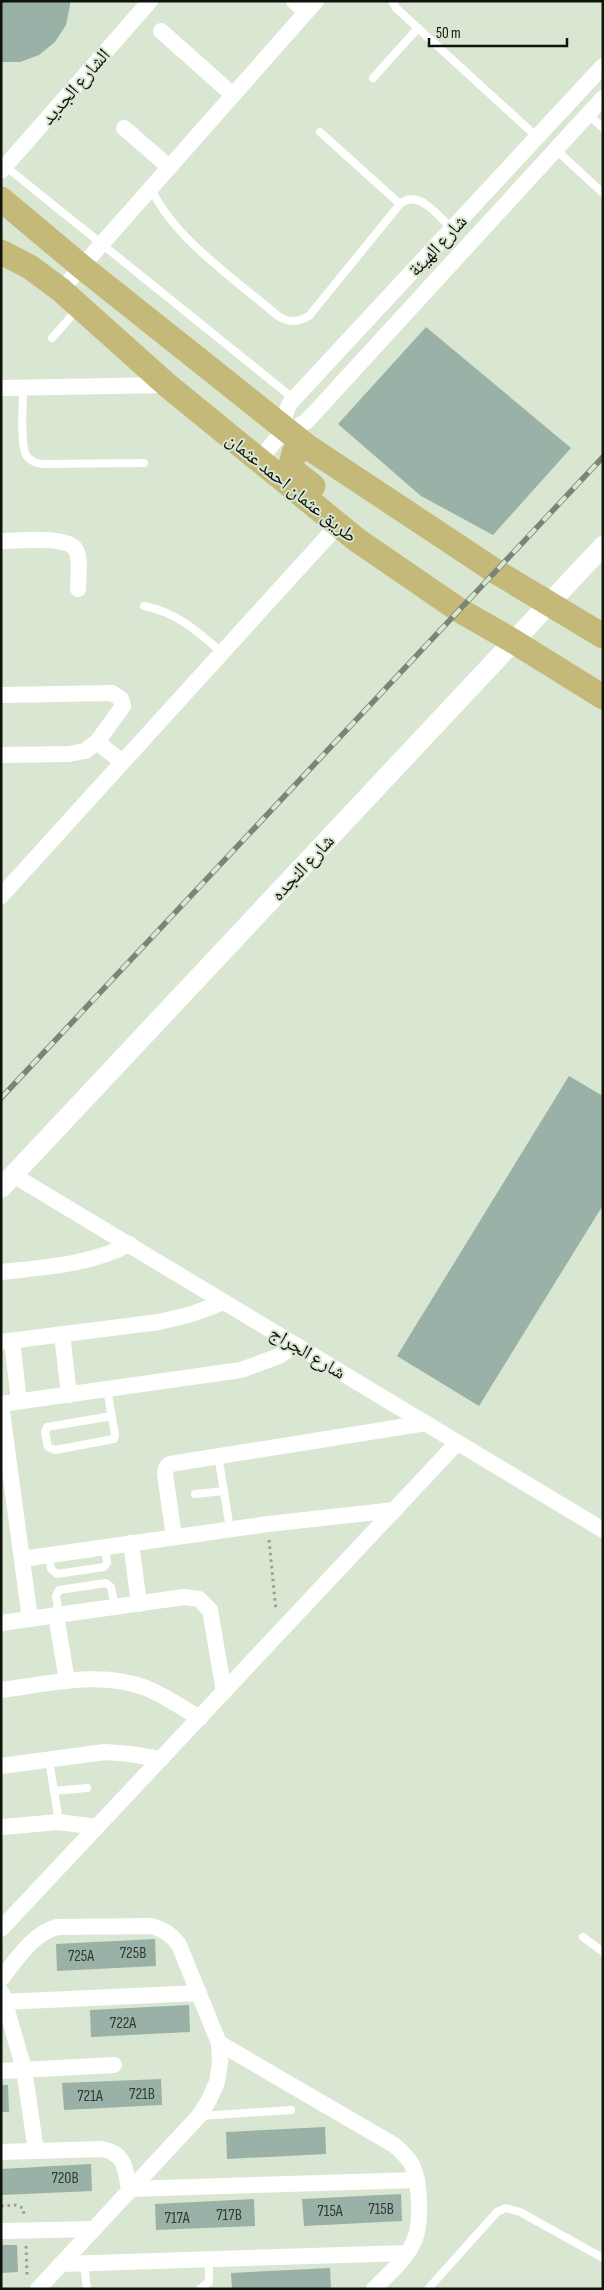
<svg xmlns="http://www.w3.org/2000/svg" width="604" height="2290" viewBox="0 0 604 2290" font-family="'Sofia Sans Condensed','Noto Naskh Arabic',sans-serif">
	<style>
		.building { fill: #99b1a6 }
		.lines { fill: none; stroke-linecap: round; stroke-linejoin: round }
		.path { stroke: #97a191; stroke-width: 3; stroke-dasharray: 2.5 4; stroke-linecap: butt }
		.service { stroke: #fff; stroke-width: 8 }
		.minor { stroke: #fff; stroke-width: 16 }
		.tertiary { stroke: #fff; stroke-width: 20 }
		.primary { stroke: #c4b978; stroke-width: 25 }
		.rail-casing { stroke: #7b8475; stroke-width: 5.5 }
		.rail { stroke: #d9e6d1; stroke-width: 4; stroke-dasharray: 11; stroke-linecap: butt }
		.labels { text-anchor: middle; stroke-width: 4; stroke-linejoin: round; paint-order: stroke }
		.number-label { font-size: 16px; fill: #323a32 }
		.street-label { font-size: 19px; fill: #0f130c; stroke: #d9e6d1 }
	</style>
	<rect width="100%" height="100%" fill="#d9e6d1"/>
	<g class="building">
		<path d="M1,1H70V5L66,25L55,42L39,55L20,62H1Z"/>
		<path d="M426,327L571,448L493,535L421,496L338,424Z"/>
		<path d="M569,1076L603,1096V1205L479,1406L397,1356Z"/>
		<path d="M155,1939L156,1966L57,1971L56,1944Z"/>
		<path d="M189,2005L190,2032L91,2037L90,2010Z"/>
		<path d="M161,2079L162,2105L64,2110L62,2083Z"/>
		<path d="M1,2085H8L9,2112H1Z"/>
		<path d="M325,2127L326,2154L227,2159L226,2132Z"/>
		<path d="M91,2164L92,2191L1,2195V2169Z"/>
		<path d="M401,2194L402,2221L304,2226L302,2199Z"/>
		<path d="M254,2199L255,2226L156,2230L155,2204Z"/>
		<path d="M1,2245H17L18,2272L1,2273Z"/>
		<path d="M330,2268L331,2289H232L231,2273Z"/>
	</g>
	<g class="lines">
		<g class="path">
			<path d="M269,1540L276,1611"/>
			<path d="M1,2206L16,2205L23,2208L24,2215"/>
			<path d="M26,2246L27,2275"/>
		</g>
		<g class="service">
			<path d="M392,1L396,8L537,137"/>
			<path d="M373,78L418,28"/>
			<path d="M588,114L603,128"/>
			<path d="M320,132L400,204"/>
			<path d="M555,149L603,193"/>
			<path d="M5,166L294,399"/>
			<path d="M151,188C173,238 236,280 278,316C289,323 298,322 309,316L400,204C419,188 439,217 452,229"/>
			<path d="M52,338L77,310"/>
			<path d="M23,387C23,402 20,444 26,455C30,461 35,463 42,464L144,463"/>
			<path d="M144,606C176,612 197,631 221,652"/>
			<path d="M107,1389L115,1435L114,1439L55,1450L48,1447L45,1432L47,1427L112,1416"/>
			<path d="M218,1455L230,1529"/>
			<path d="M195,1494L224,1491"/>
			<path d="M49,1555L51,1569L57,1574L104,1567L107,1563L105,1547"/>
			<path d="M59,1615L56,1596L59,1590L106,1583L111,1587L115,1607"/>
			<path d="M49,1760L59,1822"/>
			<path d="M54,1791L87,1788"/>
			<path d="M583,1937L603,1952"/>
			<path d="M201,2116L291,2110"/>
			<path d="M84,2263L87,2289"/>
			<path d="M200,2289L209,2282V2259"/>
			<path d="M428,2289L497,2212L506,2208L520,2212L603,2258"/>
		</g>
		<g class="minor">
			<path d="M294,1L306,12"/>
			<path d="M161,31L233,95"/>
			<path d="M124,128L169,167"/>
			<path d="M1,171L150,1"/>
			<path d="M61,290L316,1"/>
			<path d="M1,388L167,385"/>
			<path d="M285,429V414L290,403L603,66"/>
			<path d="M259,460L285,429L295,428L307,421L603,98"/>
			<path d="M1,541C17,541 68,535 76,550C81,559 78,578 78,589"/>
			<path d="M1,695L112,693L121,699L123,706L97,742L85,751L69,754L1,755"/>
			<path d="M97,742L122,762"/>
			<path d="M1,896L338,525"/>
			<path d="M13,1175L603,1530"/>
			<path d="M1,1272C46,1267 89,1265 130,1244"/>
			<path d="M62,1334L69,1395"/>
			<path d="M12,1341L19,1401"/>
			<path d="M1,1342L159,1322L192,1314L224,1302"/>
			<path d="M1,1404L241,1370L279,1356L296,1345"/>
			<path d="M1,1404L30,1619"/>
			<path d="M174,1537L165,1474L166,1468L170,1464L426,1423"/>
			<path d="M131,1543L139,1604"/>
			<path d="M22,1559L268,1524L395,1510"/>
			<path d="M56,1615L67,1681"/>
			<path d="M1,1623L184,1597L199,1599L210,1610L224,1692"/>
			<path d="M1,1690C49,1684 99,1670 146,1688C164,1695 182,1708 200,1718"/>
			<path d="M1,1766L105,1752L130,1754L161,1759"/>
			<path d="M1,1827L59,1822L97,1827"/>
			<path d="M1,1929L457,1443"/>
			<path d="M1,1979C17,1959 32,1934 57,1927L152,1926C164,1930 171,1934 179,1945L219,2043L220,2063L217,2082L209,2100L199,2116L38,2289"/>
			<path d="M2,1993L24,2069L36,2151"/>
			<path d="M4,2002L199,1993"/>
			<path d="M219,2043L394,2145C401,2151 407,2156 412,2165C420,2181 422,2225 414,2241C406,2260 388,2274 374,2289"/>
			<path d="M1,2071L114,2065"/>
			<path d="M1,2152L102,2149C126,2154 125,2168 129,2189L417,2180"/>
			<path d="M1,2231L93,2229"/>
			<path d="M61,2264L407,2253"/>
		</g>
		<path class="tertiary" d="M1,1188L603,546"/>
		<g class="primary">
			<path d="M1,199L82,267L308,447L495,571L603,636"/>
			<path d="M1,252L30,267L61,290L167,385L357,540L459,610L513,641L603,697"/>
			<path d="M308,447L294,453L291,464L295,472L313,486"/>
		</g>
		<g class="rail-casing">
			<path id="rail" d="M1,1098L603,457"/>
		</g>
		<use href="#rail" class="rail"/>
	</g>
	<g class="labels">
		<g class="number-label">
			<text x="133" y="1958">725B</text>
			<text x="81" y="1961">725A</text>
			<text x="123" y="2028">722A</text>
			<text x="142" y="2099">721B</text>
			<text x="90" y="2101">721A</text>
			<text x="65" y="2183">720B</text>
			<text x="381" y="2214">715B</text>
			<text x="330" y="2216">715A</text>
			<text x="229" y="2220">717B</text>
			<text x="177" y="2223">717A</text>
		</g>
		<g class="street-label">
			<text transform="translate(75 86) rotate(-49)" y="7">الشارع الجديد</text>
			<text transform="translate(437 245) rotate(-47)" y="7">شارع الهيئة</text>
			<text transform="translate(292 487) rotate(39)" y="7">طريق عثمان احمد عثمان</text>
			<text transform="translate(302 867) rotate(-47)" y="7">شارع النجده</text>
			<text transform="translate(308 1352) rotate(31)" y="7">شارع الجراج</text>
		</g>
	</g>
	<rect width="604" height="2290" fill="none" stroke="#0f130c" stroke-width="5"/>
	<path d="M429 38v8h138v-8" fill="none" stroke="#0f130c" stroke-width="2.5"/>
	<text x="436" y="38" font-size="15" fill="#0f130c" stroke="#d9e6d1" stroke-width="4" paint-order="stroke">50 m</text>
</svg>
